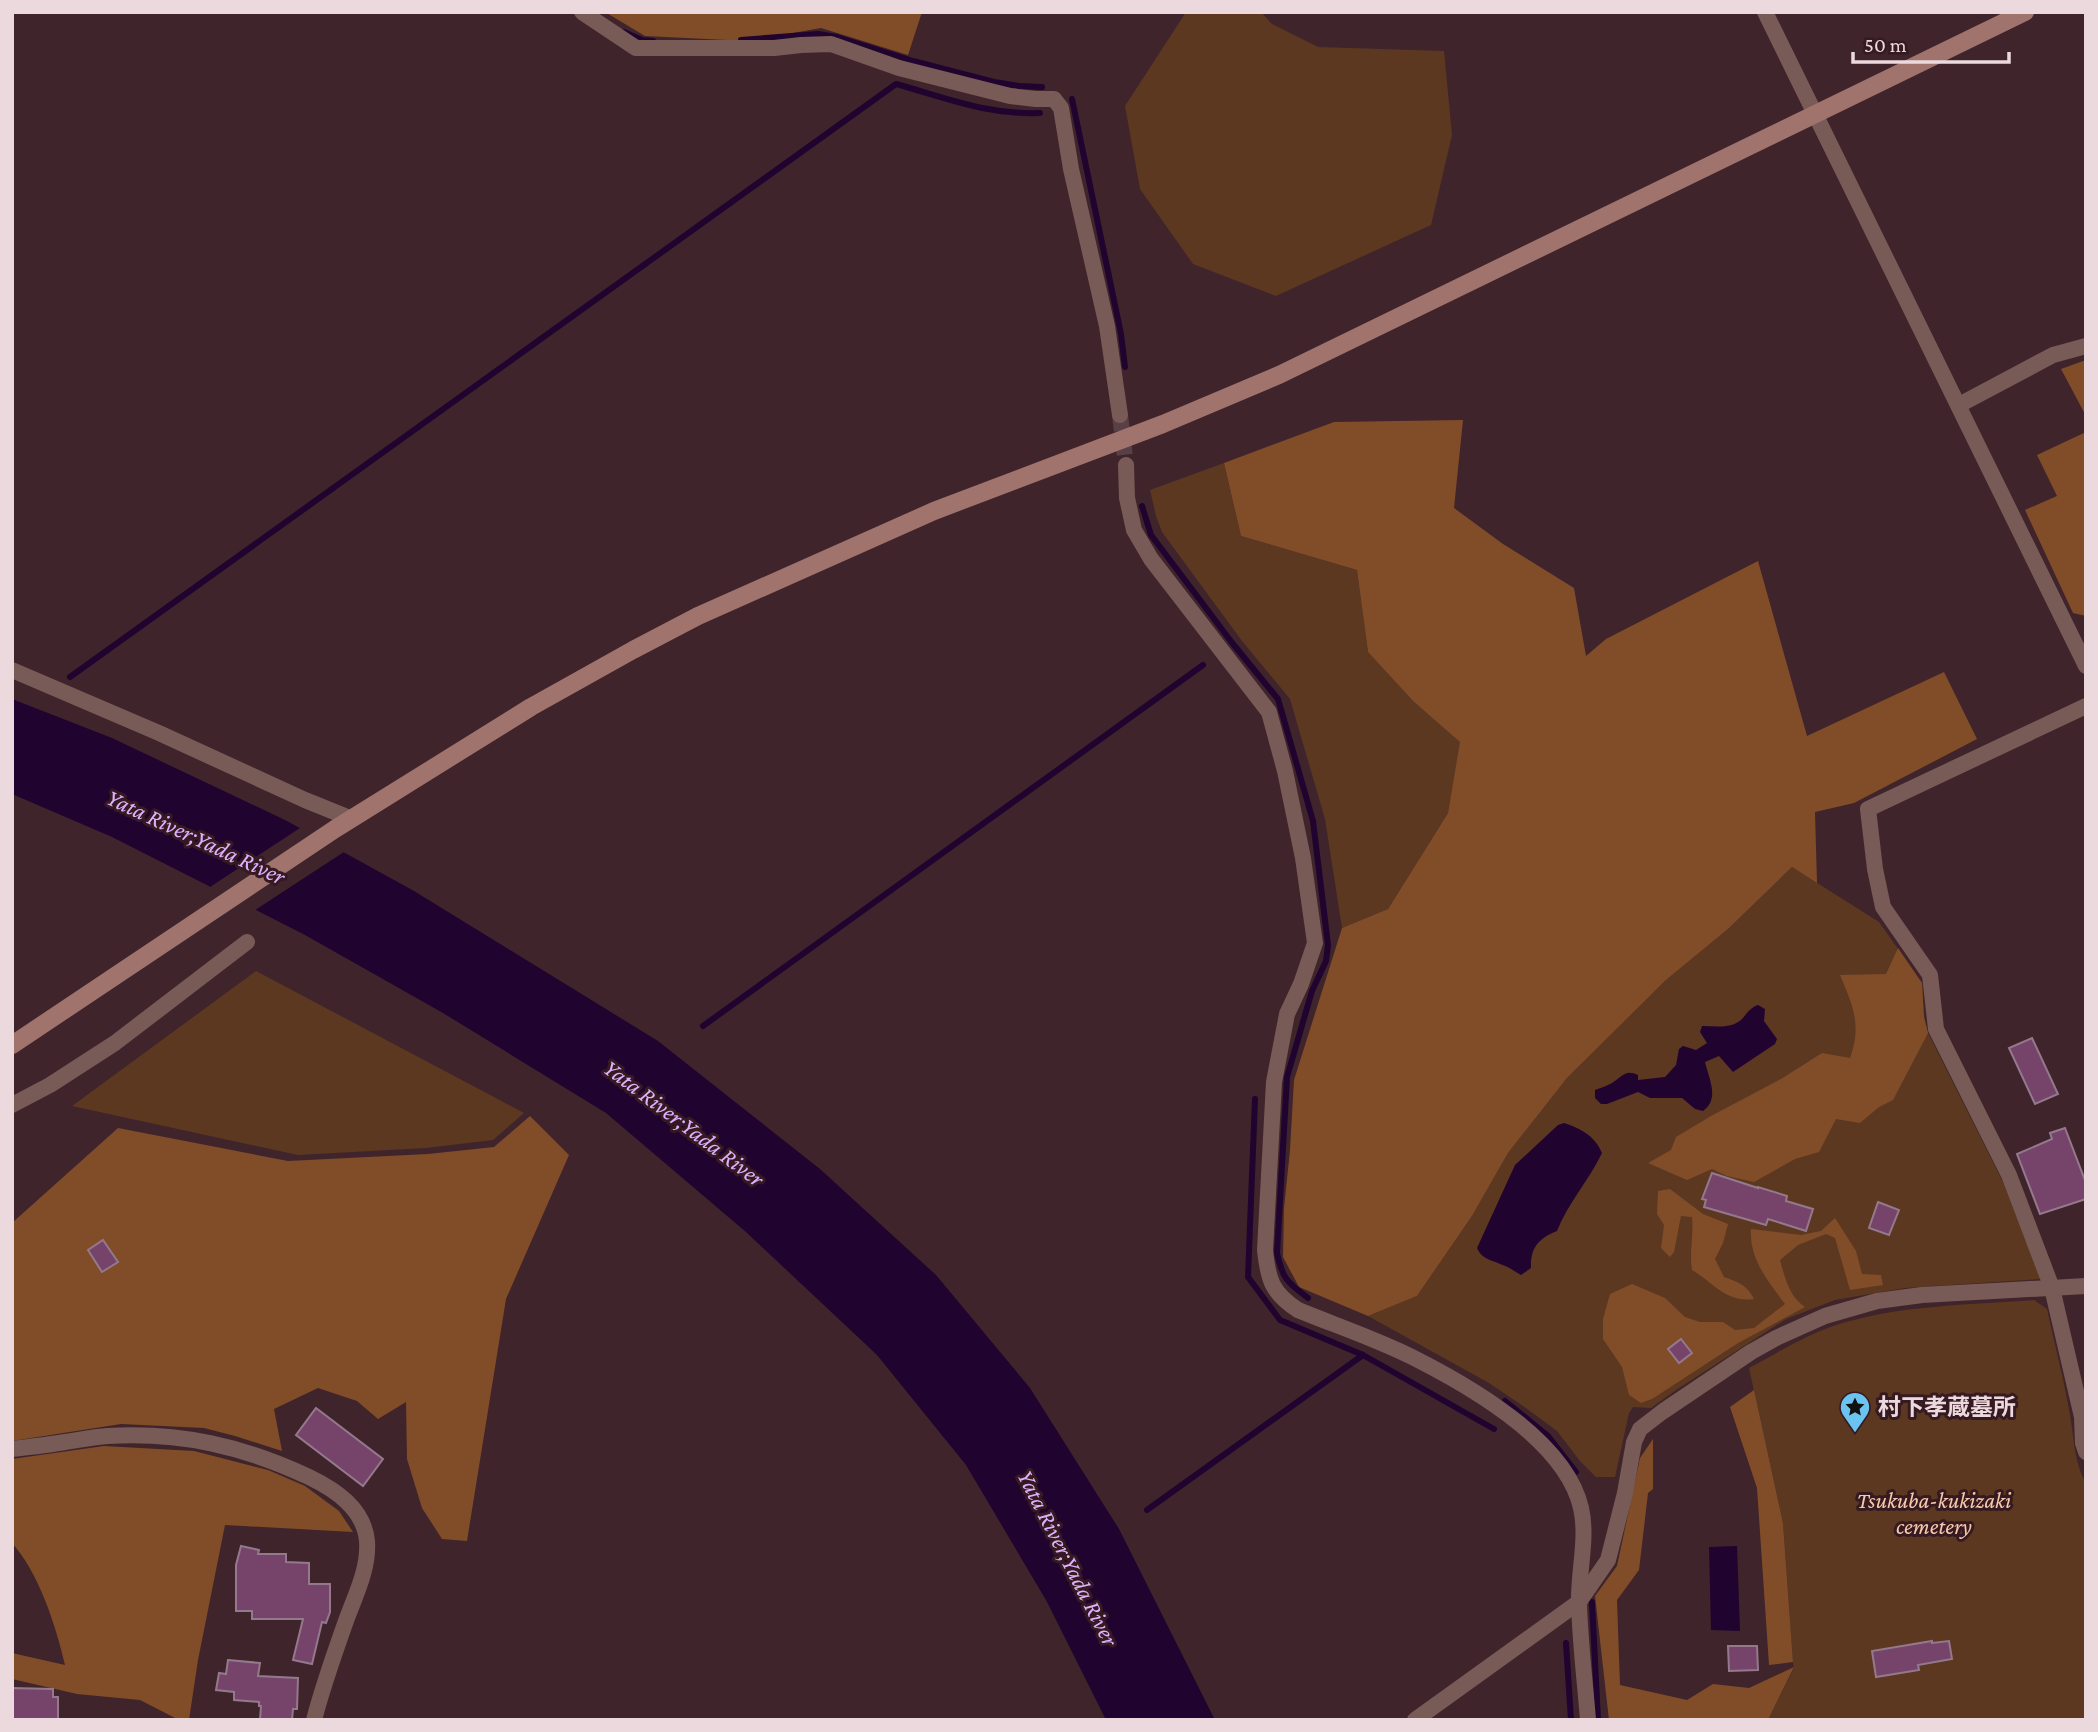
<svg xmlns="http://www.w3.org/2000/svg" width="2098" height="1732" viewBox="0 0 2098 1732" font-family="'Crimson Pro','Noto Sans JP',serif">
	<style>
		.green { fill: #5c3821 }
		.forest { fill: #814d29 }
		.water { fill: #210330 }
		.pier { fill: #3f242b }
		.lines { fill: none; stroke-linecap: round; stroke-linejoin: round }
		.stream { stroke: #210330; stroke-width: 6 }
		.building { fill: #76446a; stroke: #94798c; stroke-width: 2 }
		.street-tunnel { stroke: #593f46; stroke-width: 16; stroke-dasharray: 16 8; stroke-linecap: butt }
		.street { stroke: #785b56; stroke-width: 16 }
		.secondary { stroke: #a1736d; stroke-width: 18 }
		.labels { text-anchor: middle; stroke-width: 6; stroke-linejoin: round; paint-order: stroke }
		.poi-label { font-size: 23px; font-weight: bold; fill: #ecd9de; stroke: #351a22; text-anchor: start }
		.park-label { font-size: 23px; font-style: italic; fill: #fac9aa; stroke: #351a22 }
		.water-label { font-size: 24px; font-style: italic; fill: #deb0fe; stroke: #351a22 }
	</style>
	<rect width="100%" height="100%" fill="#3f242b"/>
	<g class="green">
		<path d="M1186,12H1261L1272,24L1318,47L1444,51L1452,135L1431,225L1276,296L1193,264L1140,189L1125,106Z"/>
		<path d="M1224,463L1241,536L1357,570L1368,652L1413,701L1461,742L1448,813L1388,909L1342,928L1325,819L1290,699L1242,641L1162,532L1156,516L1150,490Z"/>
		<path d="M1792,867L1879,922L1922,983L1924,1017L1928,1033L2003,1182L2041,1279L1905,1288L1835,1300L1786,1319L1676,1390L1651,1408L1633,1407L1629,1413L1615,1477H1596L1580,1461L1557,1431L1523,1406L1489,1383L1368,1316L1417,1296L1472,1216L1508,1153L1567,1078L1666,980L1728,929Z"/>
		<path d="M256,971L524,1113L493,1140L426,1148L298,1155L72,1106Z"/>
		<path d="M2034,1300L2047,1309C2055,1346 2065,1383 2071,1421C2074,1441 2075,1465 2086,1483V1720H1768L1794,1668L1793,1662L1783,1523L1749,1368C1777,1353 1806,1335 1836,1325C1899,1305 1968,1305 2034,1300Z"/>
	</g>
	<g class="forest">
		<path d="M605,12H922L908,55L821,28L748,41L645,36Z"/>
		<path d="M2086,360V416L2061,369Z"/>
		<path d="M1463,420L1454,508L1503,544L1574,588L1586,656L1606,639L1758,561L1807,736L1944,672L1977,739L1854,803L1815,812L1817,883L1792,867L1728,929L1666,980L1567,1078L1508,1153L1472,1216L1417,1296L1368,1316L1299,1287L1283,1257L1284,1208L1290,1150L1294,1080L1342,928L1388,909L1448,813L1460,742L1413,701L1368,652L1357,570L1241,536L1224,463L1334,422Z"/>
		<path d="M2086,432V616L2073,613L2025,510L2057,496L2037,455Z"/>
		<path d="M1898,948L1922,983L1924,1017L1928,1033L1893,1100L1879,1107L1860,1123L1836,1119L1819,1152L1795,1159L1754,1182L1727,1176L1712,1169L1687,1180L1648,1163L1671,1150L1676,1137L1711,1116L1781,1079L1822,1053L1850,1058C1862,1025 1853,1006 1840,975L1886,974Z"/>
		<path d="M530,1116L569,1155L506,1299L467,1541L442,1539L422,1508L407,1459L406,1402L378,1419L357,1401L318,1388L274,1409L282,1451L235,1436L204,1428L121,1424L12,1441V1223L118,1128L288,1161L428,1154L494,1147Z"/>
		<path d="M1670,1189L1703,1214L1728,1224L1723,1243L1715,1259L1724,1277C1738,1282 1747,1285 1754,1299C1726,1303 1714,1283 1692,1270C1689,1252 1694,1235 1692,1217L1681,1216L1674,1252L1670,1257L1661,1248L1664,1225L1657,1214L1658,1191Z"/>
		<path d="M1835,1218L1856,1251L1862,1274L1881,1275L1883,1285L1850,1290L1835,1238L1826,1234L1798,1245L1780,1260C1785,1278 1789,1296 1805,1307L1738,1343L1652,1399L1641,1403L1629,1395L1622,1367L1603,1339V1319L1610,1294L1632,1284L1665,1298L1685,1317L1700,1322H1723L1735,1330L1754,1328L1785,1304C1768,1281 1749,1259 1751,1229L1801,1235L1821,1231Z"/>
		<path d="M1754,1390L1783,1523L1793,1662L1769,1665L1757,1488L1730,1407Z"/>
		<path d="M1653,1439V1489L1648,1493L1639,1570L1617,1600L1620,1685L1687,1700L1713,1684L1749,1688L1794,1667L1768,1720H1609L1595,1596L1617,1566L1640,1458Z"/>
		<path d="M104,1446L194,1451L268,1470L305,1486L339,1511L353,1532L225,1525L198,1660L189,1720H179L140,1700L77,1694L12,1679V1653L65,1665C56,1626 39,1573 12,1543V1459Z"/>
	</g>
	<g class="water">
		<path d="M12,699L112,738L287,821L414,891L658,1041L820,1169L936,1275L1030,1388L1119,1529L1215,1720H1106L1046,1600L966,1465L877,1355L746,1232L606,1113L443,1013L305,935L112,837L12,794Z"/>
		<path d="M1758,1005L1765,1009L1764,1021L1777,1039L1775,1044L1733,1072L1719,1056L1705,1062C1709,1079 1720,1099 1703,1111L1695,1109L1682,1098H1650L1638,1092L1607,1104H1601L1595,1098V1090C1600,1088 1607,1086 1612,1083C1623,1076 1625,1069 1638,1075V1080L1665,1077L1676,1065L1679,1049L1683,1046L1696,1050L1707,1043L1700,1032L1702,1026C1716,1026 1730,1029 1741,1020C1747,1014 1749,1008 1758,1005Z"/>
		<path d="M1564,1123C1580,1128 1595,1136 1602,1153C1589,1180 1568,1203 1557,1231C1539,1238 1530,1248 1531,1268L1521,1275C1514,1271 1507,1266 1500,1264C1489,1259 1482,1259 1477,1248L1515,1165L1558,1125Z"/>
		<path d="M1737,1546L1740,1631L1711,1630L1709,1547Z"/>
	</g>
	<path class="pier" d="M303,826L347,850L252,912L207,889Z"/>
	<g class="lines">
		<g class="stream">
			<path d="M624,32L642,40L653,41"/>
			<path d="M741,40L818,34L837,37L913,61L994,82L1019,86L1042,87"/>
			<path d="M1072,99L1121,334L1125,367"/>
			<path d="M1142,506L1151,535L1233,644L1278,699L1313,821L1328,945L1326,961L1312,991L1287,1077L1277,1253C1283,1280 1287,1282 1308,1298"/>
			<path d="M70,677L896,84C946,98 987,115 1040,113"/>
			<path d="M703,1026L1203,665"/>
			<path d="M1255,1099L1248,1277L1280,1320L1363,1355L1494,1429"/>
			<path d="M1505,1401L1548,1436L1576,1472"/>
			<path d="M1147,1510L1363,1355"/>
			<path d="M1592,1602L1598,1720"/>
			<path d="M1566,1643L1571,1720"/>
		</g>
	</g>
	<g class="building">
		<path d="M2032,1038L2058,1094L2035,1104L2009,1048Z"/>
		<path d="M2065,1128L2086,1183V1199L2040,1214L2017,1154L2052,1139L2050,1133Z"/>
		<path d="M1712,1173L1758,1188V1187L1787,1196L1786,1201L1813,1209L1806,1231L1768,1219L1766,1225L1704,1207L1706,1200L1702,1199Z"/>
		<path d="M1878,1202L1899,1210L1889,1235L1869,1228Z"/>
		<path d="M103,1240L118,1262L102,1272L88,1250Z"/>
		<path d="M1681,1339L1692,1353L1679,1363L1668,1349Z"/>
		<path d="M316,1408L383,1459L363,1486L296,1435Z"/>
		<path d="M241,1546L259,1550L258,1554H286V1562L309,1563V1584H330V1612L326,1623L322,1622L312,1664L293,1660L303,1619H252V1611H236V1565Z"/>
		<path d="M1932,1641V1643L1949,1641L1952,1659L1918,1665L1919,1670L1876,1677L1872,1651Z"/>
		<path d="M1728,1646H1757L1758,1670L1729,1671Z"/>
		<path d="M228,1660L260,1663L258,1676L298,1678L297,1709H293L292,1720H260L261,1706H259V1702L234,1700V1692L216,1690L219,1673L226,1674Z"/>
		<path d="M12,1688L53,1689V1697H58V1720H12Z"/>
	</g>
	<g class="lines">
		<path class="street-tunnel" d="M1120,415L1126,465"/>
		<g class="street">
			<path d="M582,12L636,48H774L801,45L831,44L899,68L1010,96L1036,99H1054L1061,108L1071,169L1107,326L1120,415"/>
			<path d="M1765,12L2086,666"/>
			<path d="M1959,405L2053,355L2086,346"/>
			<path d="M1126,465L1127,498L1134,530L1151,559L1269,712L1285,771L1303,858L1315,943L1301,984L1287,1014L1274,1082L1265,1250C1268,1280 1272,1293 1298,1310C1337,1326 1379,1340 1416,1359C1473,1388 1566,1442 1581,1508C1588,1539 1578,1572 1579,1603C1580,1642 1585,1681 1588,1720"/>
			<path d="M12,670L159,733L305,800L352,819"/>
			<path d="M2086,706L1868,809L1875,869L1883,907L1930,975L1936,1029L2009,1175L2052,1288L2082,1417L2083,1443L2086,1452"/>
			<path d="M12,1105L50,1085L115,1043L247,942"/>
			<path d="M12,1449C30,1447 48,1445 65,1442C79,1440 93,1437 108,1436C181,1432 243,1446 309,1477C336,1490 364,1509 367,1541C369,1568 356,1594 347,1618C335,1652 323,1685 314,1720"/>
			<path d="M1415,1720L1579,1602L1608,1560L1625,1493L1634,1442L1640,1429L1662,1412L1751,1352L1776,1338L1825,1316L1877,1301L1922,1295L2086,1286"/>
		</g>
		<path class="secondary" d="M12,1045L335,829L531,707L633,650L698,616L934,511L1163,424L1279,375L2025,12"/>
	</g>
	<defs>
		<g id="sight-pin" transform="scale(1.575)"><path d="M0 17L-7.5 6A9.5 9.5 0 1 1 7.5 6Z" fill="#6bc3f2" stroke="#351a22"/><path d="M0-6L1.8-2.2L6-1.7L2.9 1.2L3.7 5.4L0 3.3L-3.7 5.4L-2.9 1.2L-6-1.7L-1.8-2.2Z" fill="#111"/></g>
	</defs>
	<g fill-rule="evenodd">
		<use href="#sight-pin" x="1855" y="1407"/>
	</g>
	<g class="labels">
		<g class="poi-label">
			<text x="1878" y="1415">村下孝蔵墓所</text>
		</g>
		<g class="park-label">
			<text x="1934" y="1508">Tsukuba-kukizaki<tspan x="1934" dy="26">cemetery</tspan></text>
		</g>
		<g class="water-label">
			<text transform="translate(196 837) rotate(25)" y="8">Yata River;Yada River</text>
			<text transform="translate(684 1123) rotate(37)" y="8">Yata River;Yada River</text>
			<text transform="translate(1068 1558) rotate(63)" y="8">Yata River;Yada River</text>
		</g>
	</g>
	<rect width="2098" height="1732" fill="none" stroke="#ecd9de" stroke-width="28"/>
	<path d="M1853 52v10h156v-10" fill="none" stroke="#ecd9de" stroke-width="3.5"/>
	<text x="1864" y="52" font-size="21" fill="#ecd9de" stroke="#351a22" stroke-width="5" paint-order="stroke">50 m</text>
</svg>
